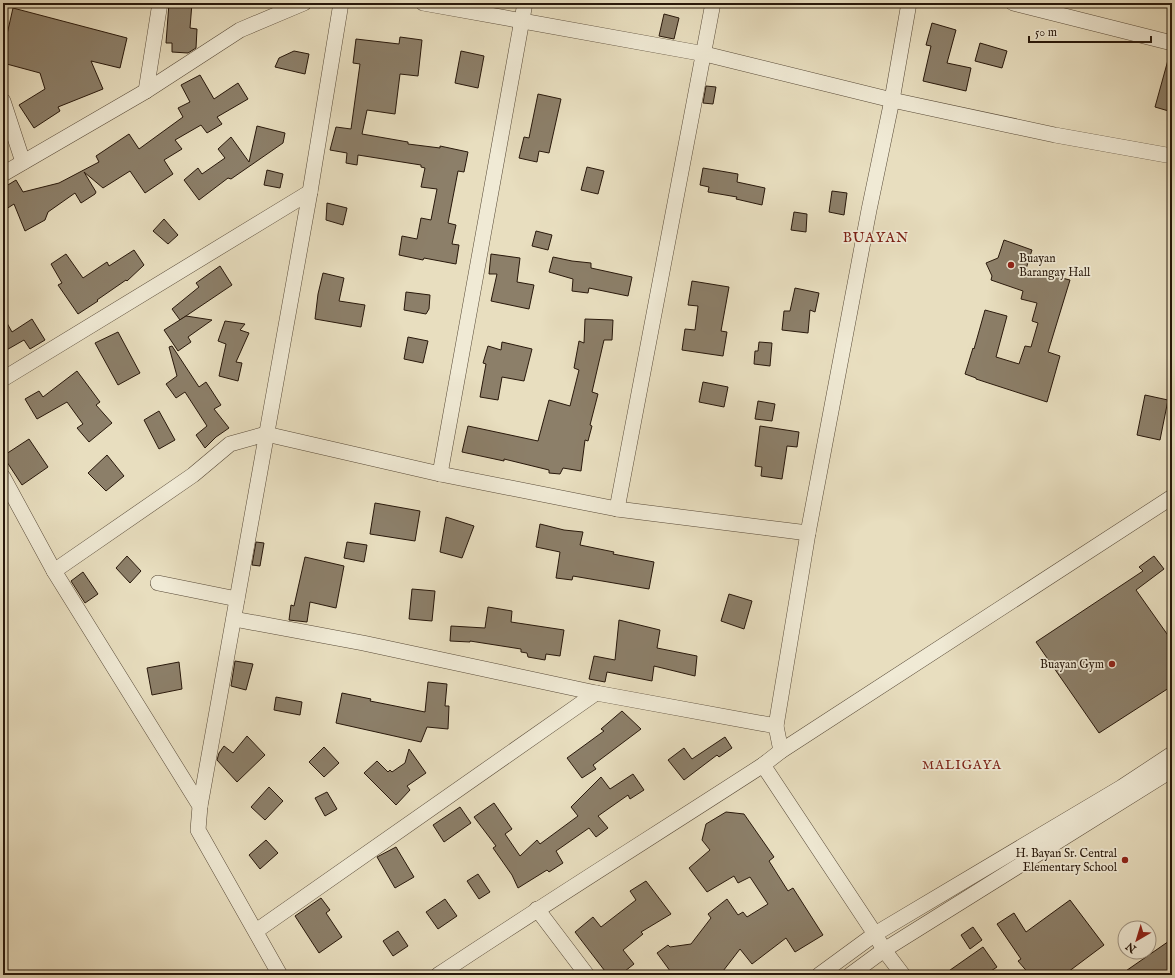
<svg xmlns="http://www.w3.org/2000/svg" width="1175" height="978" viewBox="0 0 1175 978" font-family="'IM FELL English',serif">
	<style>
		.building { fill: #8c7f69; stroke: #28180b }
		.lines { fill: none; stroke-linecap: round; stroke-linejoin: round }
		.minor-casing { stroke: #584a38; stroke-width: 16 }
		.minor { stroke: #f0ead5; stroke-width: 15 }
		.poi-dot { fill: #8f2418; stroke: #f0ead5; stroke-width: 1.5 }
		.labels { text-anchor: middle; stroke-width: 3.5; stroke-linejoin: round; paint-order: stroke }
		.poi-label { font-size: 12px; fill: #28180b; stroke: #f0ead5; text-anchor: end }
		.neighbourhood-label { font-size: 13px; letter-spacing: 1px; fill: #7a1f14; stroke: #f0ead5 }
		.quarter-label { font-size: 14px; letter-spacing: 1px; fill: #7a1f14; stroke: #f0ead5 }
	</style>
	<rect width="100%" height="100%" fill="#e8debf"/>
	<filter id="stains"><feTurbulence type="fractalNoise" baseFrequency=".005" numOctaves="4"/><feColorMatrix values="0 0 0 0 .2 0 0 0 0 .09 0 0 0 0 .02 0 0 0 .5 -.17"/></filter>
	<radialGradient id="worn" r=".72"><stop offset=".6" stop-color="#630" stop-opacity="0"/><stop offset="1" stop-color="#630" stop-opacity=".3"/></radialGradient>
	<g class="building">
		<path d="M169,3H192L190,28L197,29L196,48L188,53L172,52V43H166Z"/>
		<path d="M13,8L127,38L120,68L91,61L103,89L58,107L60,111L34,128L19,105L45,89L40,73L3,63V52Z"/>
		<path d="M664,14L679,18L674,39L659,36Z"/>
		<path d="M932,23L956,30L947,63L971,68L966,91L923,81L931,46L926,45Z"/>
		<path d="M400,37L422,40L418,76L400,74L395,114L367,110L362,134L408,142V144L440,148V146L468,152L464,172L458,171L448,223L456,225L452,244L459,245L456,264L424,258L423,260L399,255L402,236L417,239L421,218L431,220L437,189L421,187L425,168L421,167V165L358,155L357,165L346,163L347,153L330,150L336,127L351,129L360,64L353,63L356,39L399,44Z"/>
		<path d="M980,43L1007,51L1002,68L975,61Z"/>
		<path d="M294,51L309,54L305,74L275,67L279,58Z"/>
		<path d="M461,51L484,56L478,88L455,83Z"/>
		<path d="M1168,60L1172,61V112L1155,107Z"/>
		<path d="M200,75L214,99L238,83L248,99L217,117L222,124L207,133L201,125L175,140L182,149L164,160L173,174L145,193L130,171L103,188L84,172L96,192L95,194L81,203L75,193L48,212L45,220L25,231L14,204L3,211V188L16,180L23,192L59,183L99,162L96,156L129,134L139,149L183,117L178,108L190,102L181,85Z"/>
		<path d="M706,86L716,87L713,104L703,103Z"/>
		<path d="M538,94L561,99L549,153L539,151L537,162L519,158L524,137L529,138Z"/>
		<path d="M257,126L285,133L283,143L231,179L228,178L199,200L184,180L198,168L202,174L225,158L218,149L231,137L249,162Z"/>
		<path d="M587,167L604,171L598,194L581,190Z"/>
		<path d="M703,168L738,174L737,182L765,188L762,205L736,199L737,197L708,192L709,187L700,185Z"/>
		<path d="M267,170L283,174L280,188L264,185Z"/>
		<path d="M832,191L847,193L844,215L829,212Z"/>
		<path d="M327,203L347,208L343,225L326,220Z"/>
		<path d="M794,212L807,214L806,232L791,230Z"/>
		<path d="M164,219L178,235L168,244L153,231Z"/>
		<path d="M536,231L552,235L548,250L532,246Z"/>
		<path d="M1004,240L1032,250L1026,269L1070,280L1048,352L1060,356L1047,402L976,379V378L965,374L973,348L974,349L985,310L1007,316L996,357L1019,364L1025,346L1031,347L1038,323L1032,321L1037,303L1021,299L1023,291L991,280L992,276L986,263L998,258Z"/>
		<path d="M134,250L144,265L127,281L126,280L97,300L98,301L78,314L58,285L62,283L51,264L66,254L83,278L107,262L109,266Z"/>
		<path d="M491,254L520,258L517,282L534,285L529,309L491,301L497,274H489Z"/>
		<path d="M553,257L572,261L591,263V268L632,277L628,296L589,288L588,293L572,291L573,279L549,272Z"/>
		<path d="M220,266L232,285L180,320L172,309L199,287L196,283Z"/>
		<path d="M323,273L344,278L339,301L365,305L361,327L315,319L318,294Z"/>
		<path d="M692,281L729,287L721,331L727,332L723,356L682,350L685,329L695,330L698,306L688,305Z"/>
		<path d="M795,288L819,293L815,312L810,310L808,333L782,330L784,311H790Z"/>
		<path d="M406,292L430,295L429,309L426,314L404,310Z"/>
		<path d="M3,316L12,332L32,319L45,340L30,349L24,340L3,352Z"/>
		<path d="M186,316L212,320L188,337L191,342L178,351L164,330Z"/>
		<path d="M585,319L613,320L612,340H604L592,392L598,394L590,425L592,426L588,441L585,440L581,471L563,468L560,474L549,473V470L504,459V461L462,452L468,426L538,441L549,400L570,406L579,370L574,368L579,341L584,343Z"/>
		<path d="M225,321L245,324L240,330L249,333L236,362L242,363L238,381L219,376L226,344L218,341Z"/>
		<path d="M118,332L140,373L118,385L95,343Z"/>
		<path d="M408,337L428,341L423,363L404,359Z"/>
		<path d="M502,342L532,349L524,381L502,377L498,400L480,397L486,364L483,363L488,346L501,350Z"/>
		<path d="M759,342L772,343L770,366L754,364L755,351H758Z"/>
		<path d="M172,346L199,387L206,382L221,405L214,409L229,428L216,437L205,448L196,435L207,426L185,392L176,398L166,384L177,376L169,347Z"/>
		<path d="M77,371L100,402L96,405L112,423L89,442L77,428L83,424L67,402L37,419L25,399L39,391L43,397Z"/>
		<path d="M703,382L728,387L724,407L699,402Z"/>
		<path d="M1145,395L1168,400L1160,440L1137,435Z"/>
		<path d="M758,401L775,404L772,421L755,419Z"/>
		<path d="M159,411L175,440L159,449L144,420Z"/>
		<path d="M760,426L799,432L797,447L787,446L782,479L761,476L762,467L755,466Z"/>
		<path d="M29,439L48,467L22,485L3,456Z"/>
		<path d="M107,455L124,476L106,491L88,473Z"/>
		<path d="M375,503L420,511L415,541L370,534Z"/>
		<path d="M446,517L474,526L462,558L440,552Z"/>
		<path d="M540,524L564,530L583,532L580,545L614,552L613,554L654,562L649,589L573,576L572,580L556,578L560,552L536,547Z"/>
		<path d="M256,542L264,543L260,566L252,565Z"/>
		<path d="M347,542L367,545L364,562L344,558Z"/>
		<path d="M127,556L141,571L130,583L116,568Z"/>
		<path d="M1154,556L1164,569L1136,590L1172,641V686L1099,733L1036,642L1143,571L1139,567Z"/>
		<path d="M305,557L344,566L336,608L310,602L307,622L289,620L291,605L294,606Z"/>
		<path d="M83,572L98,594L85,603L71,581Z"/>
		<path d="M412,589L435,591L432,621L409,619Z"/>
		<path d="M729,594L752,601L744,629L721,621Z"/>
		<path d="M488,607L512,611L511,622L564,630L560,656L546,654L545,660L528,657L527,653L521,652V649L470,641V642L450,641L451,626L485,628Z"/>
		<path d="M619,620L660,630L657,648L697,656L695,676L654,666L652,681L607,672L605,682L589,679L594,656L615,660Z"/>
		<path d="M235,661L253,664L246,690L231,686Z"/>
		<path d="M179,662L182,689L152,695L147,668Z"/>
		<path d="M428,682L447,684L445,706H449L448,729L427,727L421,742L336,723L342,693L371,699L370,701L425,712Z"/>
		<path d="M276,697L302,702L300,715L274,710Z"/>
		<path d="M622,711L641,729L593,765L596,769L582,778L567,758L604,731L601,729Z"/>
		<path d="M247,736L265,755L237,782L217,760L219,753L224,746L233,753Z"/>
		<path d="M725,737L732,748L719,757L717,755L684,780L668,760L684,748L692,759Z"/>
		<path d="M324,747L339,763L324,777L309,762Z"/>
		<path d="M409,749L426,773L407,786L410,790L396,805L364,773L377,761L388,772L390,770L392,772L405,763Z"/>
		<path d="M633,774L644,790L630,799L628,795L598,816L608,828L596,837L589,828L556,851L563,863L549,872L547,870L518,888L512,875L493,848L496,846L474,817L494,803L512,829L505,834L520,856L537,840L540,844L578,816L571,807L601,777L610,789Z"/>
		<path d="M269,787L283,801L265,820L251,807Z"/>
		<path d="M327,792L337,809L325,816L315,798Z"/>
		<path d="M460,807L471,823L444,842L433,825Z"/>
		<path d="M726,812L744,814L774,857L769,861L788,891L793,888L823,935L795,952L786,938L752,964L740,949L720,975H673L657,953L668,945L670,947L691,944L711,918L708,914L727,899L738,915L743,912L747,917L768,904L750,877L738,883L734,876L707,892L689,868L710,850L702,840L706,824Z"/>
		<path d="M266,840L278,853L260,869L249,855Z"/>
		<path d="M396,847L414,877L395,888L377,857Z"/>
		<path d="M478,874L490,892L479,899L467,881Z"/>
		<path d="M646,881L671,914L641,932L643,934L623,950L634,964L620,975H608L575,932L593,917L601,927L636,900L630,891Z"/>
		<path d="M321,898L330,910L326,913L342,937L319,953L295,916Z"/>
		<path d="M445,899L457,916L438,929L426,912Z"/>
		<path d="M1070,900L1104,945L1064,975H1030L1018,961L1021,959L997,924L1014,913L1026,932Z"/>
		<path d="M973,927L982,940L970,949L961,935Z"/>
		<path d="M398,931L408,946L393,956L383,941Z"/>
		<path d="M1172,939V975H1120Z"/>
		<path d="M983,947L997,967L985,975H943Z"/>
	</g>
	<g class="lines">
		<g class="minor-casing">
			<g id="minor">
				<path d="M423,3L705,54L892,100L1055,135L1172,156"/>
				<path d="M1013,3L1172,43"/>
				<path d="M146,91L160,3"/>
				<path d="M3,101L23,162"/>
				<path d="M3,174L146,91L240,30L304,3"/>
				<path d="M3,379L310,192"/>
				<path d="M440,474L525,3"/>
				<path d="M3,477L54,571L200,806L198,830L280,975"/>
				<path d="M617,509L713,3"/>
				<path d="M54,571L193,475L230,444L266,434L440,474L617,509L808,533"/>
				<path d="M158,583L237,599"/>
				<path d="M234,619L363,643L596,693L776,726"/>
				<path d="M781,751L776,726L808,533L869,210L892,100L909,3"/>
				<path d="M763,765L875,934L884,950L903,975"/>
				<path d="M200,806L310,192L341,3"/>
				<path d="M537,909L587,975"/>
				<path d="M256,931L596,693"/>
				<path d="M438,975C546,903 655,835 763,765L781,751L1172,497"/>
				<path d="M819,975L875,934L1122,787L1172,754"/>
				<path d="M850,975L884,950L1172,770"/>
			</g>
		</g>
		<use href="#minor" class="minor"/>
	</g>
	<g class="poi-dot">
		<circle cx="1011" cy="265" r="4"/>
		<circle cx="1112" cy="664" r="4"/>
		<circle cx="1125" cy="860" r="4"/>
	</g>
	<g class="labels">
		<g class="poi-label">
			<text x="1019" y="262" text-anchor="start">Buayan<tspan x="1019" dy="14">Barangay Hall</tspan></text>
			<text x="1104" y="668">Buayan Gym</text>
			<text x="1117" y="857">H. Bayan Sr. Central<tspan x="1117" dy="14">Elementary School</tspan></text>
		</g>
		<g class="neighbourhood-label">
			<text x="962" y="769">MALIGAYA</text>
		</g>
		<g class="quarter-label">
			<text x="876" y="242">BUAYAN</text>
		</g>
	</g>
	<rect width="1175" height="978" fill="none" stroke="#e8debf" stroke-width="16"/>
	<rect x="4" y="4" width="1167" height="970" fill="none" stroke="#28180b" stroke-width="2"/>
	<rect x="8" y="8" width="1159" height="962" fill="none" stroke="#28180b"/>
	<g transform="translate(1137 940) rotate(218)"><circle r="19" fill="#f0ead5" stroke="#a09684"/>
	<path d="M0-3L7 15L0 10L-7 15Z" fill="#8f2418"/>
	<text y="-6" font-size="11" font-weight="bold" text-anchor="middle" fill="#28180b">N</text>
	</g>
	<path d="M1029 36v6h122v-6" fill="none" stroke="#28180b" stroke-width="2"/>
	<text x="1035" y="36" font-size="12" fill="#28180b" stroke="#f0ead5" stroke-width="3" paint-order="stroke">50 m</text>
	<rect width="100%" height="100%" filter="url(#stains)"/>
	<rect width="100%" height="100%" fill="url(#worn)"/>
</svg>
